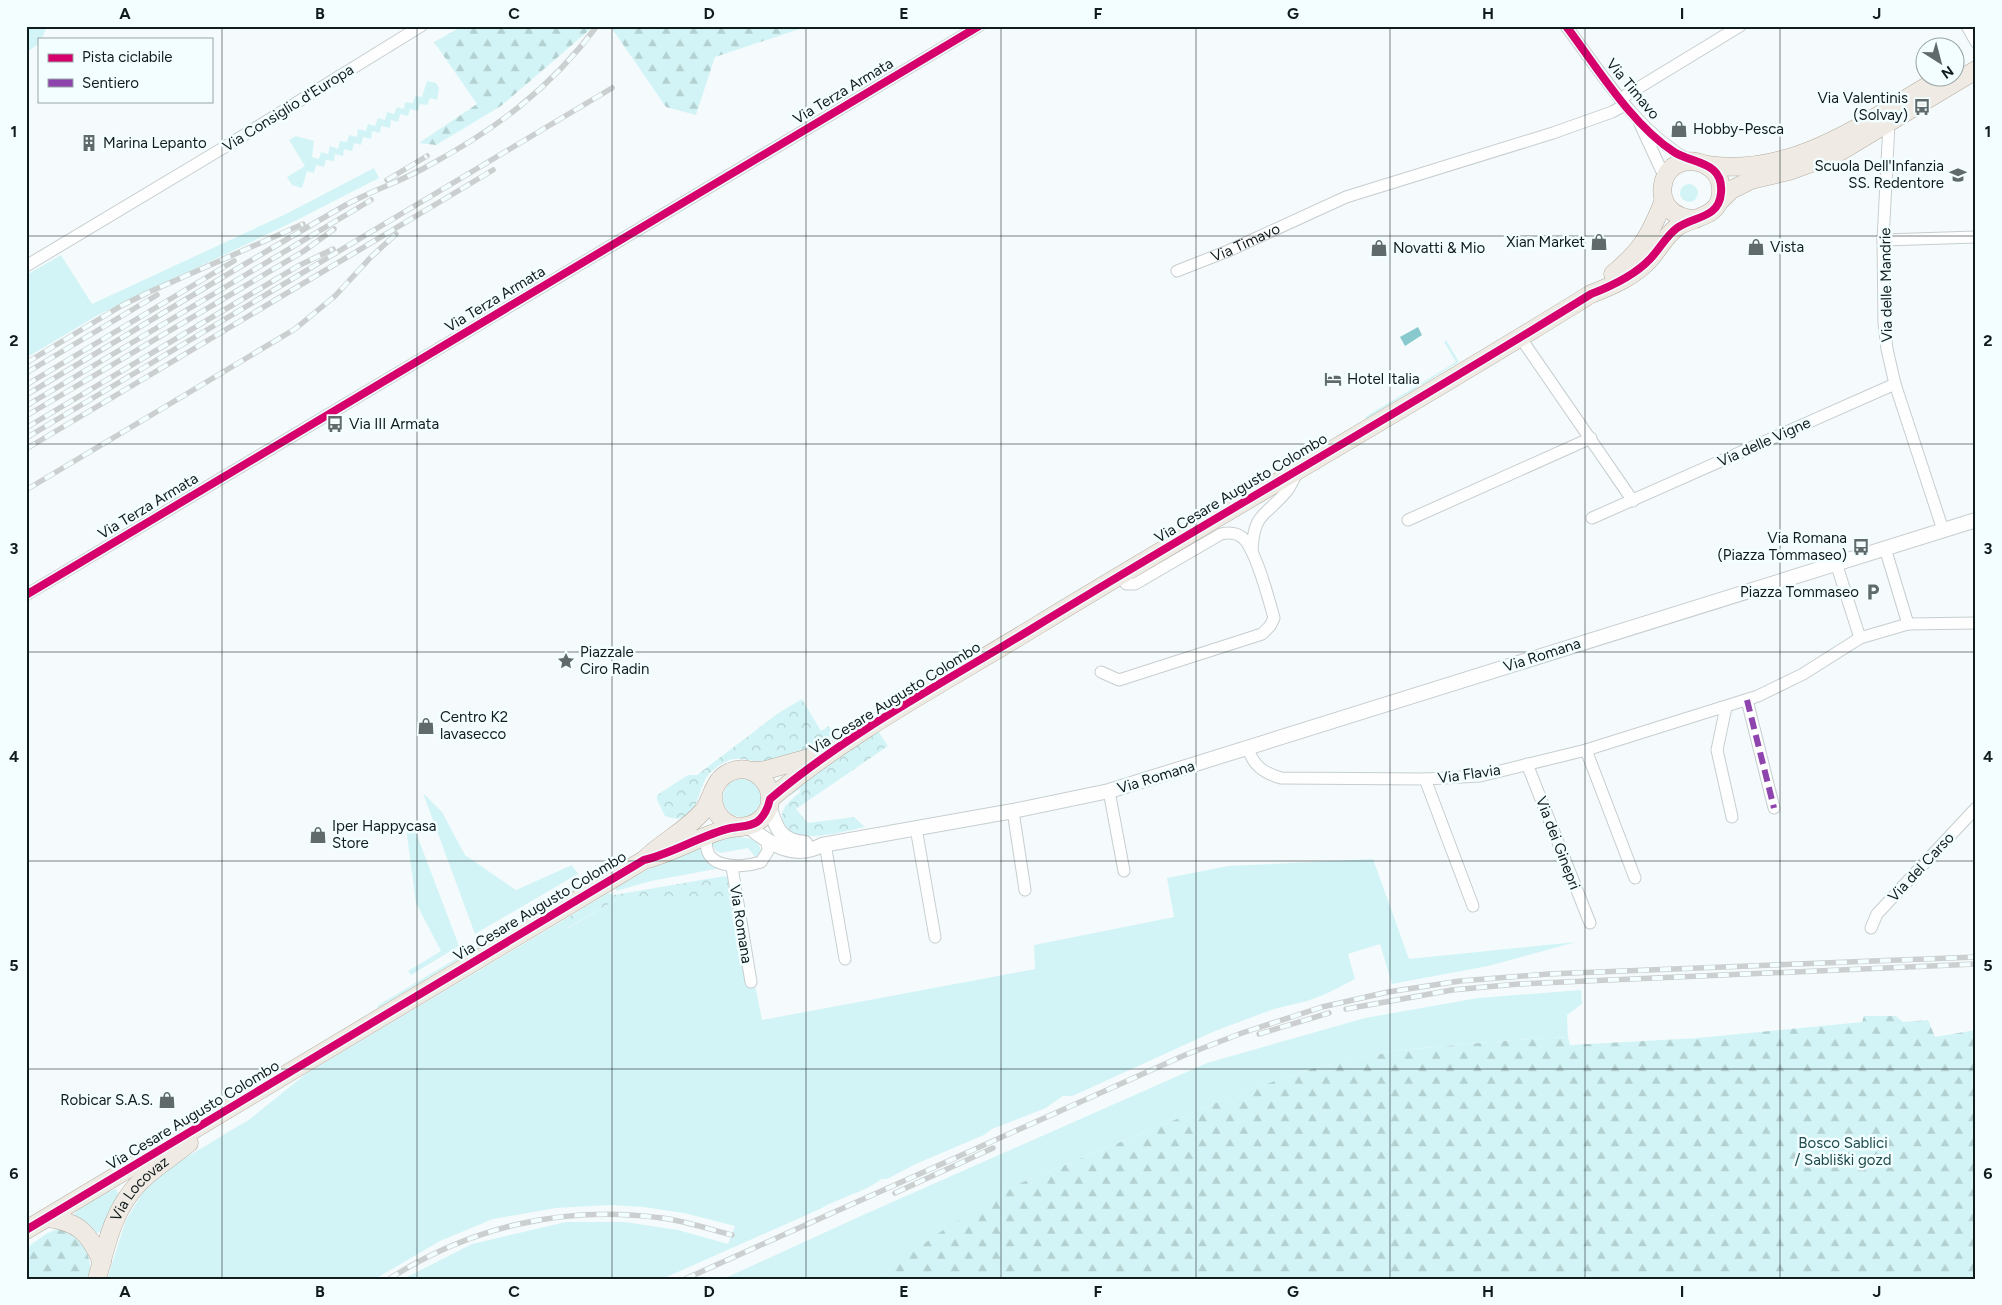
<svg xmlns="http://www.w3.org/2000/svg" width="2002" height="1305" viewBox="0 0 2002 1305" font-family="Figtree,sans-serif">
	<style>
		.grass { fill: #d3f4f6 }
		.forest { fill: url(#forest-firs) }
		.park { fill: url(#park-crowns) }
		.water { fill: #87c9cd }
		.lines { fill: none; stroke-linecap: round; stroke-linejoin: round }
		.minor-casing { stroke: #c6cecf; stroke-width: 13 }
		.tertiary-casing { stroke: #c6cecf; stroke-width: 16 }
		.primary-casing { stroke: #b4aea2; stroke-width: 19 }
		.minor { stroke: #fefeff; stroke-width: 11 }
		.tertiary { stroke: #fefeff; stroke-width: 14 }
		.primary { stroke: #efeae3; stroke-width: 18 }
		.rail-casing { stroke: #cccfcf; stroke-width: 5.5 }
		.rail { stroke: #f2feff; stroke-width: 4; stroke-dasharray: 11; stroke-linecap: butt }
		.quiet { stroke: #8e44ad; stroke-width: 6; stroke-dasharray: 12 6; stroke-linecap: butt }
		.cycleway-casing { stroke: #f2feff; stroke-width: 11 }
		.cycleway { stroke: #d6006c; stroke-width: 8 }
		.grid { fill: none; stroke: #111c1d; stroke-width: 1; stroke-opacity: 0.55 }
		.labels { text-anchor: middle; stroke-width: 5; stroke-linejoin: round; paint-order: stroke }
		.street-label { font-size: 15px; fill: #111c1d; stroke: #f2feff }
		.poi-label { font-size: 15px; fill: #111c1d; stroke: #f2feff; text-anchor: start }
		.park-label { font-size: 15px; fill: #1f4a4c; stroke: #f2feff }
		.neatline { fill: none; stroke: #111c1d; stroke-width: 2 }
		.grid-label { font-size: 16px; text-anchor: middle; font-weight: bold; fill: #111c1d }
	</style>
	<defs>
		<pattern id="forest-firs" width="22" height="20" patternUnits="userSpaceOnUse" patternTransform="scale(1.25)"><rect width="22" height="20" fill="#d3f4f6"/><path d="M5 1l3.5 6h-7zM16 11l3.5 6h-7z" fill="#b4d1d2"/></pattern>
		<pattern id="park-crowns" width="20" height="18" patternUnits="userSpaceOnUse" patternTransform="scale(1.25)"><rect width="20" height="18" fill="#d3f4f6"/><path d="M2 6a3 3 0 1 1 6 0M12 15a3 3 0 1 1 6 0" fill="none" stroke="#b4d1d2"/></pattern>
	</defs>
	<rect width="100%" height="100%" fill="#f5fbfc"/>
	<g class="grass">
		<path d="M26,26H47L43,36L39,39L37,45L26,53Z"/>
		<path d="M427,81L436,83L439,88L437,100L430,98L427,105L420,104L418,111L410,109L408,116L400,114L398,122L391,120L390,128L381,126L380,133L372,131L371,139L363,137L361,145L354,143L352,151L344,149L343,156L335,154L334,161L326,160L324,167L316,165L314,173L307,171L302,188L292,185L287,177L305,166L289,140L296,136L314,141L312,157L319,159L321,152L328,154L330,146L338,149L340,141L347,142L349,135L357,137L358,129L366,131L368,124L375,126L378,118L385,120L387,112L394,114L397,107L404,109L405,102L413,103L415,96L422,97Z"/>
		<path d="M374,168L379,178L293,222L98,315L26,358V275L61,255L92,304L286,214Z"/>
		<circle cx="1689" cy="193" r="9"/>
		<path d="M1446,340L1459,362L1366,419L1365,417L1456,362L1444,342Z"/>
		<circle cx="742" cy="798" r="19"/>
		<path d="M423,793L442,812L465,855L516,890L572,865L578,874L475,934Z"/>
		<path d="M412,822L459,946L411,975L408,971L441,951L416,903L406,828Z"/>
		<path d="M727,837C740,837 761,836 761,853L756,858L748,848L720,853L716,851L711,843Z"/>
		<path d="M698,848L721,868L651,881L616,891L615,888L654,866Z"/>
		<path d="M1373,859L1409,959L1576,942L1488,966L1392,984L1380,944L1348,954L1355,979L1326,994L1307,1001L1274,1009L1215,1031L1090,1088L1072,1096H1063L1046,1108L992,1129L984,1135L918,1163L887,1179H882C863,1193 840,1197 820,1209L662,1279H403L472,1244L566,1222H625L678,1230L728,1244L735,1226L684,1213L643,1207L610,1205L556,1208L493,1219L440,1241L375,1279H107L126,1220L148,1184L175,1164L250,1119L307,1073L562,921L568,928L623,896H733L747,987L755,985L762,1020L1035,969L1034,945L1174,917L1167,878L1228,866Z"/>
		<path d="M597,874L598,876L378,1008L377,1006Z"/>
		<path d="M1581,990L1582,1004L1567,1015L1568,1037L1514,1040L1400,1050L1318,1067L1250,1089L1018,1184L890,1268L883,1279H723L863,1215L1207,1063L1365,1018L1478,998Z"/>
		<path d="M116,1189L119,1195L112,1206L103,1230L95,1234L74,1216L75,1212L109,1191Z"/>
	</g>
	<g class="forest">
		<path d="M463,26H594L501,106L436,145L419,143L477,104L434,42Z"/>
		<path d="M809,26L715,57L696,115L666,107L611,27Z"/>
		<path d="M1864,1016H1896L1903,1022L1928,1020L1935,1037L1976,1030V1279H883L890,1268L946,1228L1018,1184L1250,1089L1318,1067L1400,1050L1514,1040L1568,1037L1570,1045L1698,1038L1862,1022Z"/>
		<path d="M61,1227C82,1233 94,1258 89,1279H26V1248L46,1234Z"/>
	</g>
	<g class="park">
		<path d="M802,699L821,731L829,726L835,737C814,749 789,757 765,761C748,764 740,752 720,765C715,768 710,772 706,778C696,796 697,828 665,816L657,800V795L688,775H697L777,714Z"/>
		<path d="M878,731L888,746L796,809L808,823L854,817L865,827C845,831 795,847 784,823C777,808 791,801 800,792V789L786,798C810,769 846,751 878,731Z"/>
		<path d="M725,876L731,880L733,896H623L567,928L562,921L608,893L614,895Z"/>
	</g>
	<path class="water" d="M1418,327L1422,335L1405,346L1400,337Z"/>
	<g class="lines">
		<g class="minor-casing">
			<g id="minor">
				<path d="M1566,26C1602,74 1636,131 1690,161"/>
				<path d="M1967,26L1976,42"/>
				<path d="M1620,99L1740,26"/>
				<path d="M1889,123L1883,240L1884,323L1887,349L1895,384L1943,530"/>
				<path d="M1640,124L1665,178"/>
				<path d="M1883,240L1976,237"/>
				<path d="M26,266L223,148L421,26"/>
				<path id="s1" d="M1177,271L1228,251L1346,197L1553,133L1612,112L1625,105"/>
				<path d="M1520,337L1633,501"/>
				<path d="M1592,518L1895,384"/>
				<path d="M1408,520L1591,438"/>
				<path d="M1885,548L1908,624"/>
				<path d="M1252,551C1254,512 1264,518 1286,492C1291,486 1294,478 1298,471"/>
				<path d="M1836,563L1860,638"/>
				<path d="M26,595L979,26"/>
				<path d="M1101,672L1119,680L1262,634L1270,626L1274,618C1269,600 1256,550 1243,538C1236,532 1229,532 1221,534L1135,584H1126L1120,575"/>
				<path d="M1747,700L1774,808"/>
				<path d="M1726,707L1717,750L1732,817"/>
				<path d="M1248,748C1253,766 1264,773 1281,778L1425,779L1480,776L1586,750L1758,696L1803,674L1860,638L1908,624L1976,623"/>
				<path d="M1586,750L1635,878"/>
				<path d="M1527,764L1590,923"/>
				<path d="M1425,779L1473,906"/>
				<path d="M1109,791L1124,871"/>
				<path d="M1013,811L1025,890"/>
				<path d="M916,828L935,937"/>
				<path d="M708,835C698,869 740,869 761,862L768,851L767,840"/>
				<path d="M825,844L845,959"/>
				<path d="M732,867L751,982"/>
				<path d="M1871,928L1877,914L1976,808"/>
			</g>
		</g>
		<g class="tertiary-casing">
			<g id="tertiary">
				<path d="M769,806C776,827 779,841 805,843"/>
				<path d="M748,826C769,844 795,860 822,845L1013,811L1109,791L1976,520"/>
			</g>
		</g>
		<g class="primary-casing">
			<g id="primary">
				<path d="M1707,165C1795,178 1869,119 1941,78"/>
				<path d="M1720,201L1731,190L1751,180L1789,171L1836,154L1976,70"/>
				<path d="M1613,274C1642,250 1650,235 1664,200"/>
				<path d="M753,771L766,770L820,755"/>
				<path d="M713,793C712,810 720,822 736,827"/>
				<path d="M770,799C850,731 949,680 1038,625C1222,513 1409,407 1591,294C1612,286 1635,276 1650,259C1659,249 1666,235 1677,227C1694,216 1720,218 1721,192C1723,159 1674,149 1664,180C1657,204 1674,219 1696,219"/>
				<path d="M48,1218C79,1222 89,1233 102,1262"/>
				<path d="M26,1230L644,860C663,841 686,831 703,811C713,798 713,779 730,772C758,759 784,796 762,818C751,829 736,826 723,830C696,838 672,853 644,860"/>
				<path id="s2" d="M97,1279C106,1246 113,1210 138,1184C152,1169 172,1157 189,1143"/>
			</g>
		</g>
		<use href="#minor" class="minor"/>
		<use href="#tertiary" class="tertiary"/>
		<use href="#primary" class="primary"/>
		<g class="rail-casing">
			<g id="rail">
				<path d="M387,180L427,156"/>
				<path d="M26,363L121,306L147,293L303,224"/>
				<path d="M26,373L157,295"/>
				<path d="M26,385L234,261"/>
				<path d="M26,395C132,332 238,267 344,206C370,191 400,182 426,167C495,130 550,89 597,26"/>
				<path d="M26,406L371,200"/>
				<path d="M26,416L304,251L334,229"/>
				<path d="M26,428L298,266L333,249"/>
				<path d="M26,438L612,88"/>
				<path d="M26,449L493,170"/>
				<path d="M26,490L295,329L335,296L371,257L396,234"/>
				<path d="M1346,1009L1452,990L1518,984L1976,964"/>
				<path d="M1259,1034L1329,1013"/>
				<path d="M895,1193L993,1148"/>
				<path d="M389,1279C472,1226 565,1205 662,1218C685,1221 709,1229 732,1235"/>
				<path d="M685,1279L1185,1055L1242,1033L1322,1007L1388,992L1460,981L1548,974L1976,957"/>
			</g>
		</g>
		<use href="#rail" class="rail"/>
		<path class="quiet" d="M1747,700L1774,808"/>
		<g class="cycleway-casing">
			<g id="cycleway">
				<path d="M26,595L979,26"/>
				<path d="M26,1230L644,860C674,853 701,835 731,828C740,826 749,827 757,822C765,816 768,808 770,799C850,731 949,680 1038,625C1222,513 1409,407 1591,294C1612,286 1634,276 1650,259C1659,250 1666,236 1677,228C1693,216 1719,219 1721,193C1724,161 1693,164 1674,152C1631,124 1597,67 1566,26"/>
			</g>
		</g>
		<use href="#cycleway" class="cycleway"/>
	</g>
	<path class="grid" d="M222,26V1279M417,26V1279M612,26V1279M806,26V1279M1001,26V1279M1196,26V1279M1390,26V1279M1585,26V1279M1780,26V1279M26,236H1976M26,444H1976M26,652H1976M26,861H1976M26,1069H1976"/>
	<defs>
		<g id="bus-bare" transform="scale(1.35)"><path d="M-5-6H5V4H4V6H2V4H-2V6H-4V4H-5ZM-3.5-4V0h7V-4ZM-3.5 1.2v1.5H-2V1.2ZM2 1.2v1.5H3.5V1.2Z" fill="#616a6b" stroke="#f2feff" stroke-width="2.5" paint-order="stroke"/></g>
		<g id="shop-bare" transform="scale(1.35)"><path d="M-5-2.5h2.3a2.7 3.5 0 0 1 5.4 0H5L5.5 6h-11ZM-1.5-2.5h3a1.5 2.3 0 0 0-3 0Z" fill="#616a6b" stroke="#f2feff" stroke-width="2.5" paint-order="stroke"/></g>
		<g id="building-bare" transform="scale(1.35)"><path d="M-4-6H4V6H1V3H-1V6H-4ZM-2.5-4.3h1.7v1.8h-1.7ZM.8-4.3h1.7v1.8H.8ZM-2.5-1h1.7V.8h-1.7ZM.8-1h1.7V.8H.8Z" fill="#616a6b" stroke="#f2feff" stroke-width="2.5" paint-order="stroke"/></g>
		<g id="school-bare" transform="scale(1.35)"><path d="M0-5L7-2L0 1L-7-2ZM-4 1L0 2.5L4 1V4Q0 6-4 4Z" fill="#616a6b" stroke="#f2feff" stroke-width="2.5" paint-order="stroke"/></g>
		<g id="hotel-bare" transform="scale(1.35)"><path d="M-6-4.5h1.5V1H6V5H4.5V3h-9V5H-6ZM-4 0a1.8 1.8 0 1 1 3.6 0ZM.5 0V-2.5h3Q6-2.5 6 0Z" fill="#616a6b" stroke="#f2feff" stroke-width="2.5" paint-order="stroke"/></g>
		<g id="parking-bare" transform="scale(1.35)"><path d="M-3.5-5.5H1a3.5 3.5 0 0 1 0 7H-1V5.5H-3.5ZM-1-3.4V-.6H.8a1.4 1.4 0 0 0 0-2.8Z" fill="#616a6b" stroke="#f2feff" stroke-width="2.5" paint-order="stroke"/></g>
		<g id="sight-bare" transform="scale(1.35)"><path d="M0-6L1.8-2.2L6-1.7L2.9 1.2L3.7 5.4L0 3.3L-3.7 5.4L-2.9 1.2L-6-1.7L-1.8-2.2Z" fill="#616a6b" stroke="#f2feff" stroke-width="2.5" paint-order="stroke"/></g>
	</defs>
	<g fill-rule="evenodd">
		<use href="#bus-bare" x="1922" y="107"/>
		<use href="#shop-bare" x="1679" y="129"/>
		<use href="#building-bare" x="89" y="143"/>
		<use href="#school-bare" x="1958" y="175"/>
		<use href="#shop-bare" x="1599" y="242"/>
		<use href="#shop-bare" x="1756" y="247"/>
		<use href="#shop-bare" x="1379" y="248"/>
		<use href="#hotel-bare" x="1333" y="379"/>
		<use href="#bus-bare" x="335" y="424"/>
		<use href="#bus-bare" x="1861" y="547"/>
		<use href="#parking-bare" x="1873" y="592"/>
		<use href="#sight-bare" x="566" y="661"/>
		<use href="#shop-bare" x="426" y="726"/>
		<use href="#shop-bare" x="318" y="835"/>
		<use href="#shop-bare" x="167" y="1100"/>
	</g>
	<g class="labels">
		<g class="street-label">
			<text transform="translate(1633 89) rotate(50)" y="5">Via Timavo</text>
			<text transform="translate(843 91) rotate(-31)" y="5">Via Terza Armata</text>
			<text transform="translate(288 108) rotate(-32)" y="5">Via Consiglio d'Europa</text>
			<text dy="5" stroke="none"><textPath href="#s1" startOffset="74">Via Timavo</textPath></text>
			<text transform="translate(1886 285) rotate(-91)" y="5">Via delle Mandrie</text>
			<text transform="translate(495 299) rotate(-31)" y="5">Via Terza Armata</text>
			<text transform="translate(1764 442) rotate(-24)" y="5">Via delle Vigne</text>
			<text transform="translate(1241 488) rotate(-31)" y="5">Via Cesare Augusto Colombo</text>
			<text transform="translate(148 506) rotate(-31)" y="5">Via Terza Armata</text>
			<text transform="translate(1542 655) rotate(-18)" y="5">Via Romana</text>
			<text transform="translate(895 698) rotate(-32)" y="5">Via Cesare Augusto Colombo</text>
			<text transform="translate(1469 774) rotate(-8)" y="5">Via Flavia</text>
			<text transform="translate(1156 777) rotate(-17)" y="5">Via Romana</text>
			<text transform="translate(1558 843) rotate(69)" y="5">Via dei Ginepri</text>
			<text transform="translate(1921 867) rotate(-47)" y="5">Via del Carso</text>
			<text transform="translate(540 906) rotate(-31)" y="5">Via Cesare Augusto Colombo</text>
			<text transform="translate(741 924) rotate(81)" y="5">Via Romana</text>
			<text transform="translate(193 1115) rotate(-31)" y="5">Via Cesare Augusto Colombo</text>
			<text dy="5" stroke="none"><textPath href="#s2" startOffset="102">Via Locovaz</textPath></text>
		</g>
		<g class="poi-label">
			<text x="1908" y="103" text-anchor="end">Via Valentinis<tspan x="1908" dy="17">(Solvay)</tspan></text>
			<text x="1693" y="134">Hobby-Pesca</text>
			<text x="103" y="148">Marina Lepanto</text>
			<text x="1944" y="171" text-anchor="end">Scuola Dell'Infanzia<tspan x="1944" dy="17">SS. Redentore</tspan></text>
			<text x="1585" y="247" text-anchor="end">Xian Market</text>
			<text x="1770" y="252">Vista</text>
			<text x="1393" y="253">Novatti &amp; Mio</text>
			<text x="1347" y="384">Hotel Italia</text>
			<text x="349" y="429">Via III Armata</text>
			<text x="1847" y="543" text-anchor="end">Via Romana<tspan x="1847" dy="17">(Piazza Tommaseo)</tspan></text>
			<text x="1859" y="597" text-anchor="end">Piazza Tommaseo</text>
			<text x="580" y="657">Piazzale<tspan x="580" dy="17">Ciro Radin</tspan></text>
			<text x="440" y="722">Centro K2<tspan x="440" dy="17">lavasecco</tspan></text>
			<text x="332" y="831">Iper Happycasa<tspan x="332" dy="17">Store</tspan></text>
			<text x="153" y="1105" text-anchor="end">Robicar S.A.S.</text>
		</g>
		<g class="park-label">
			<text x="1843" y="1148">Bosco Sablici<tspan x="1843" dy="17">/ Sabliški gozd</tspan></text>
		</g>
	</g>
	<rect width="2002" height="1305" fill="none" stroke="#f2feff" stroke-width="55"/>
	<rect x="38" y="38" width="175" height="65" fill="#f2feff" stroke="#98a4a5"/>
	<rect x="48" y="54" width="25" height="8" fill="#d6006c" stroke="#98a4a5"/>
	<text x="82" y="62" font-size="15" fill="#111c1d">Pista ciclabile</text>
	<rect x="48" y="79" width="25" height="8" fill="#8e44ad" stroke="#98a4a5"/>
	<text x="82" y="88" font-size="15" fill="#111c1d">Sentiero</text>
	<g transform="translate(1940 62) rotate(144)"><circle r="24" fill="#f2feff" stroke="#98a4a5"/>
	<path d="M0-4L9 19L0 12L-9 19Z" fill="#616a6b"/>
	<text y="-8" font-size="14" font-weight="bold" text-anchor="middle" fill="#111c1d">N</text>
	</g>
	<rect x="28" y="28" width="1946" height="1250" class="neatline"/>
	<g class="grid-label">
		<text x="125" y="19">A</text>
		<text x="320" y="19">B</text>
		<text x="514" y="19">C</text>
		<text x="709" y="19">D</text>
		<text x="904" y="19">E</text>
		<text x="1098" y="19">F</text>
		<text x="1293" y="19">G</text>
		<text x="1488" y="19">H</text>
		<text x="1682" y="19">I</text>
		<text x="1877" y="19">J</text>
		<text x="14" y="137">1</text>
		<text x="1988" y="137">1</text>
		<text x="14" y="346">2</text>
		<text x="1988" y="346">2</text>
		<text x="14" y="554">3</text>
		<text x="1988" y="554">3</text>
		<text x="14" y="762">4</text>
		<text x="1988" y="762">4</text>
		<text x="14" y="971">5</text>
		<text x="1988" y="971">5</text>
		<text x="14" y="1179">6</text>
		<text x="1988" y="1179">6</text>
		<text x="125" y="1297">A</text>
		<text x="320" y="1297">B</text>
		<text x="514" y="1297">C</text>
		<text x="709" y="1297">D</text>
		<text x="904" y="1297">E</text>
		<text x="1098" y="1297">F</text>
		<text x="1293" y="1297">G</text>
		<text x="1488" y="1297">H</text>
		<text x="1682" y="1297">I</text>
		<text x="1877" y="1297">J</text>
	</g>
</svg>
